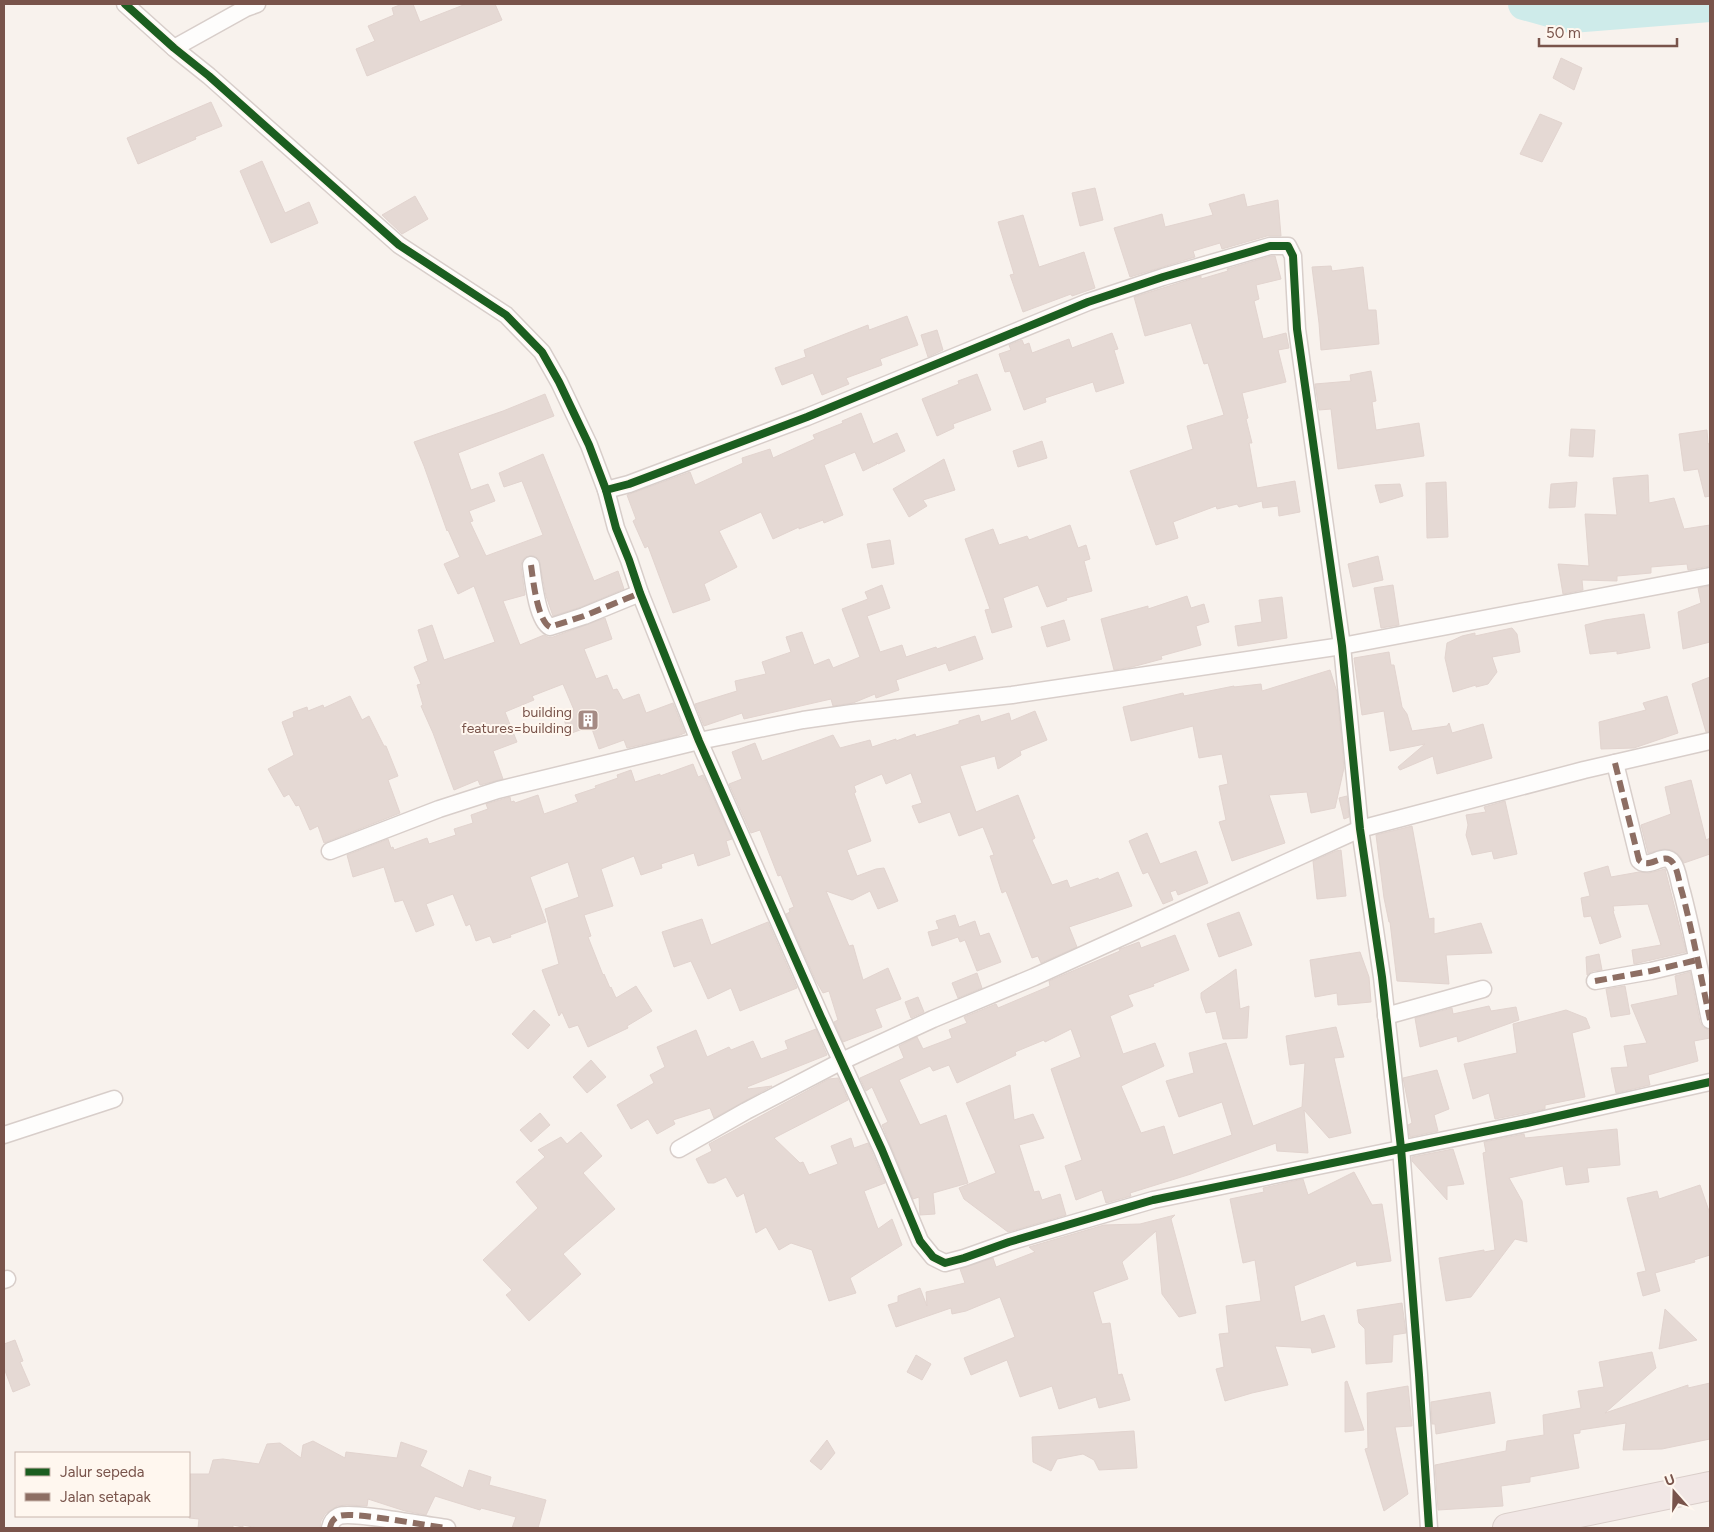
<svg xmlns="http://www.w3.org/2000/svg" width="1714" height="1532" viewBox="0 0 1714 1532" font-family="Figtree,sans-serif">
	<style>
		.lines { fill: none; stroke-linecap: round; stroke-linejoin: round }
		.river { stroke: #ceebea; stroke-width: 32 }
		.building { fill: #e5d9d4; stroke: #e2d4cf }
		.street-casing { stroke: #d8ceca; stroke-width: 19 }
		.highway-casing { stroke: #daceca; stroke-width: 30 }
		.street { stroke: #fefdfc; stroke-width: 16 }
		.highway { stroke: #f1e7e5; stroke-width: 28 }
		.quiet { stroke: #8d6e63; stroke-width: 6; stroke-dasharray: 12 6; stroke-linecap: butt }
		.cycleway-casing { stroke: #fff7ef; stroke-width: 11 }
		.cycleway { stroke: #1b5e20; stroke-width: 8 }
		.labels { text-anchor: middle; stroke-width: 4; stroke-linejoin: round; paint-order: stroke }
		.poi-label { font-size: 14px; fill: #79544b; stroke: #fff7ef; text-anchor: end }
	</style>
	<rect width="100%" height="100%" fill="#f8f2ed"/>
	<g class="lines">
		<path class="river" d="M1524,4L1571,17L1710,6"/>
	</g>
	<g class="building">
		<path d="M402,4H413L420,22L466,4H495L502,20L367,76L356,49L375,41L368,26L394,15L392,8Z"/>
		<path d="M1561,58L1582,68L1574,90L1553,78Z"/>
		<path d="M211,102L222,126L195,137L196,139L138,164L127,138Z"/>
		<path d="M1540,114L1562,123L1542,162L1520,154Z"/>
		<path d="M262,161L285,213L309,202L318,223L271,243L240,171Z"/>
		<path d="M1095,188L1103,220L1080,226L1072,193Z"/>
		<path d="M1244,194L1247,207L1278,200L1281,236H1267L1222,249L1220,243L1193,251L1195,257L1130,277L1114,228L1162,214L1165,227L1213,215L1209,204Z"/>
		<path d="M415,196L428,219L402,234L382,215Z"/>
		<path d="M1023,215L1039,267L1084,252L1095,288L1072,296L1071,294L1023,312L1010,275L1014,274L998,222Z"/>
		<path d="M1271,256H1275L1281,279L1256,285L1259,299L1254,301L1263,339L1286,333L1289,348L1278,350L1286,382L1242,393L1248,418L1246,419L1252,443H1249L1257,488L1295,481L1300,512L1279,516L1278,506L1263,508L1262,501L1239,507L1237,504L1217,509L1216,506L1173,522L1178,538L1156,545L1130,471L1193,449L1187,426L1224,415L1208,363L1204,364L1191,323L1145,336L1134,297L1201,276V279L1228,271L1227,269Z"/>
		<path d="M1331,266L1332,271L1363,267L1368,310H1376L1379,344L1321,350L1319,323L1312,267Z"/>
		<path d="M907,316L918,345L880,359L882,365L846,378L849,384L822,395L813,373L782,385L775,368L806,357L804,350L868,325L869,330Z"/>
		<path d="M937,330L943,350L928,357L921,335Z"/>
		<path d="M1112,333L1118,349L1114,350L1124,383L1096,392L1093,382L1045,398L1046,402L1024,410L1010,371L1005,372L999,354L1011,350L1009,345L1022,340L1024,345L1029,343L1032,353L1069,339L1072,348Z"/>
		<path d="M1371,371L1376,401L1372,402L1376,430L1419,423L1424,456L1338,469L1331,409L1319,410L1315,384L1351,381L1350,375Z"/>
		<path d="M977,374L991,410L953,424L954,428L937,436L922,399L959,384L958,381Z"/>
		<path d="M545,394L554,416L458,453L471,490L488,484L495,501L469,511L473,521L470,522L486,556L543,535L522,481L504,487L499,473L543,454L594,581L618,571L624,589L581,607L553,616L546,596L539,559L534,556L525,557L522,561L521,566L525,595L503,601L520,645L544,635L548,637H553L605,618L612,639L584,649L596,679L607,675L613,690L617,689L623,700L639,694L646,713L673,703L685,733L675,737L627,748L624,740L599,749L591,726L569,734L562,714L574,710L563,684L532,696L534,700L505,712L517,742L493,751L503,779L480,785L478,780L454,790L433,733L421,706L423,705L417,685L421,684L414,667L428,661L418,630L432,625L444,660L495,642L474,586L458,594L444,564L460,557L448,530L447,531L424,466L414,442L503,411Z"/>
		<path d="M861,413L873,444L897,433L905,451L878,464L876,462L877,464L863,471L855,452L824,465L843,515L824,523L823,520L799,529V527L773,539L761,512L719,531L737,567L704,584L710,600L673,613L648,546L645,548L633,521L636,519L627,495L690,472L695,485L743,463L742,458L770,449L773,458L815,439L813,435L843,423L842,421Z"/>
		<path d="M1571,429L1595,430L1593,457L1569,456Z"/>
		<path d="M1707,430L1708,444L1710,443V496L1705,497L1698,469L1684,471L1679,434Z"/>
		<path d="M1042,441L1047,458L1018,467L1013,451Z"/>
		<path d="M944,459L955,490L923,500L927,506L909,517L893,489Z"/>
		<path d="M1648,475L1649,503L1674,498L1684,529L1710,525V566L1688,570L1687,564L1651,567V573L1617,576V581L1582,580L1583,590L1563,594L1558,564L1589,566L1585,514L1617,515L1613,478Z"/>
		<path d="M1446,482L1448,537L1427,538L1426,483Z"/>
		<path d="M1577,482L1575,507L1549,508L1551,484Z"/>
		<path d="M1400,484L1403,496L1380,503L1375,485Z"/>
		<path d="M1070,525L1078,548L1086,545L1090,559L1084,561L1092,591L1066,598L1067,600L1047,607L1038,585L1003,598L1012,627L992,633L985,610L990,609L965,539L993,529L999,545L1027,536L1029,540Z"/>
		<path d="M890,540L894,564L872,568L867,544Z"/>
		<path d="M1378,556L1383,580L1353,587L1348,564Z"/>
		<path d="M882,585L890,608L867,616L880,652L902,645L906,657L936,647L937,649L975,636L983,659L949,671L946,663L896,680L899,690L876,698L875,694L853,703L833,706L831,699L744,719L742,713L704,726L695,704L737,691L735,681L766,674L762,662L791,652L786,637L802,632L814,665L829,659L833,668L860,657L842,609L868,599L865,592Z"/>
		<path d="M1393,585L1399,625L1381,628L1374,588Z"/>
		<path d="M1710,586V642L1683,649L1678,612L1701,603L1698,588Z"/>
		<path d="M1187,596L1191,608L1204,604L1209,622L1196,626L1201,645L1161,656L1162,659L1132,667L1114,670L1101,619L1148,606V609Z"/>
		<path d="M1282,597L1287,638L1238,646L1235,626L1262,622L1259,600Z"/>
		<path d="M1644,614L1650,648L1617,654V651L1590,654L1585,625L1605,620Z"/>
		<path d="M1064,620L1070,640L1047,647L1041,627Z"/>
		<path d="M1512,628L1517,634L1520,652L1492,657L1497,672L1488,684L1476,687V685L1453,692L1445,658L1447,643L1462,636L1475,633V636Z"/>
		<path d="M1389,652L1391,665H1394L1402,707L1407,714L1412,731L1447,726L1449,723L1452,733L1483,724L1492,758L1437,774L1433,756L1400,770L1398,767L1425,744L1390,751L1384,711L1362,715L1354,658Z"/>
		<path d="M1330,670L1337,692L1344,768L1335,808L1311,813L1307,792L1269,795L1285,843L1232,861L1219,822L1226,820L1219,786L1228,784L1222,754L1199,758L1193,726L1131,741L1123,707L1183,693L1184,696L1234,686V687L1261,684L1262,691Z"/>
		<path d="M1710,677V731L1706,732L1692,684Z"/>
		<path d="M350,696L362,720L369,716L384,746H386L398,776L388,780L400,813L324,843L318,826L310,830L299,805L296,806L289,794L284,797L268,769L294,755L282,722L294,717L293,712L307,707L308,711L323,705L324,708Z"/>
		<path d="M1667,696L1678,733L1634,748L1601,749L1599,722L1646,710L1643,703Z"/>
		<path d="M1035,711L1047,740L1020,751L1021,755L998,769L995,756L960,766L976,812L1018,795L1035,838L1032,840L1052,885L1067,880L1070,888L1098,878L1099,880L1118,872L1132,906L1069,927L1077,947L1041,963L1038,956L1032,958L1006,891L1002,893L990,856L994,855L983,827L959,836L950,812L919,823L912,806L922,803L911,773L886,784L882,774L854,786L856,792L854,793L871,841L847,850L857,876L876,869L884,868L898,901L878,909L870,891L852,900L826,891L849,946L853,945L863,980L888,968L901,999L875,1009L882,1027L843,1042L834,1022L838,1020L829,991L823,993L816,981L786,914L790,912L789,909L794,907L781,875L778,876L760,830L751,833L729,784L742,779L732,752L755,743L762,761L833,735L840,748L870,740L872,747L896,739V741L915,734L916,737L959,724V721L979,715L981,722L1009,713L1011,721Z"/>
		<path d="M693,764L698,777L703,775L732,839L726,841L730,855L698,866L694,853L661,864L662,868L641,875L634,856L601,869L613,906L584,915L591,936L588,937L603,975L604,974L610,988L611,987L616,998L636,986L652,1011L627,1026L628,1028L588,1047L578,1025L569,1028L562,1012L559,1016L542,970L559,964L545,909L579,897L568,862L530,877L546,922L510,935L511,937L493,943L490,936L476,941L470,924L466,926L453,894L426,904L434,925L416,932L403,900L395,902L384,867L353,877L347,855L388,839L391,848L393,847L394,850L427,838L429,844L456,835L454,829L473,823L471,815L488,809L486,804L510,797L511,802L514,801L515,803L538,795L544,814L578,802L575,795L596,788L595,786L618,778L617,775L631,770L635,782L660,774V776Z"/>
		<path d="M1691,780L1706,840L1710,838V854L1684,863L1680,856L1672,850L1664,849L1648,853L1641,825L1671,814L1665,787Z"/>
		<path d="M1347,796L1349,817L1344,819L1339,798Z"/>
		<path d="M1505,801L1517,854L1494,859L1492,851L1472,855L1466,835L1468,825L1466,815L1486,812L1484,807Z"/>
		<path d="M1412,826L1429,919L1434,918V934L1481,923L1492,953L1446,955L1449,984L1397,981L1390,922H1389L1384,898L1376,835Z"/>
		<path d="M1147,833L1160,864L1196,851L1208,883L1178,895L1176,890L1170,892L1173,900L1163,904L1148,872L1143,874L1129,841Z"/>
		<path d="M1341,850L1346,896L1317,899L1313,861L1336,851Z"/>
		<path d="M1608,866L1611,877L1639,872L1649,873L1665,869L1686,952L1634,964L1632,950L1661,945L1648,904L1613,906L1614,911H1613L1621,937L1600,944L1591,916L1584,917L1581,898L1590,896L1584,873Z"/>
		<path d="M1239,912L1252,945L1219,957L1207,924Z"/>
		<path d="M955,915L959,927L975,921L980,936L989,933L1001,962L977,971L965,940L960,942L958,937L932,946L928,932L939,929L936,921Z"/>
		<path d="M702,919L711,945L768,922L797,988L740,1011L731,988L708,999L691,961L674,967L662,932Z"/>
		<path d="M1175,935L1189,970L1153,984L1154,986L1128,995L1133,1006L1110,1016L1123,1054L1155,1043L1164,1066L1121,1086L1141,1133L1164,1126L1173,1155L1232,1135L1222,1102L1179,1117L1166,1081L1194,1073L1189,1053L1226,1043L1253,1126L1302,1107L1305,1063L1290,1065L1286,1036L1336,1027L1344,1057L1334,1058L1351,1133L1329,1138L1304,1110L1308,1153L1277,1151L1276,1143L1191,1174L1130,1193L1131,1196L1106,1203L1102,1190L1076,1200L1065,1166L1082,1160L1051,1069L1081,1057L1071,1029L1045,1042L1044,1040L1015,1052L1016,1055L957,1083L949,1065L933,1071L930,1066L899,1080L920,1125L946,1115L968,1183L933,1193L935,1214L920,1215L919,1197L913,1199L882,1125L888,1122L872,1087L866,1091L860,1078L904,1058L899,1046L917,1037L923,1049L952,1038L949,1030L967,1023L964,1017L996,1004L998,1008L1050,986L1049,981L1120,951L1119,949L1123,948L1139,942L1141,948Z"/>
		<path d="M1360,952L1369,977L1371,1002L1338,1005L1337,993L1315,997L1310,960Z"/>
		<path d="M1599,954L1602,970L1593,971L1587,975L1586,957Z"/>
		<path d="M1236,969L1240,1009L1249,1006L1247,1038L1223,1039L1216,1011L1206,1013L1201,998V993Z"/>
		<path d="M1690,972L1700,1022L1703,1027L1709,1030L1710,1038L1694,1041L1698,1061L1648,1075L1650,1085L1616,1093L1611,1068L1628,1067L1624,1046L1647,1043L1631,1005L1678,995L1675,976Z"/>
		<path d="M977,973L982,988L958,998L952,983Z"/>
		<path d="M1625,986L1630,1014L1611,1017L1606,989Z"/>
		<path d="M918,997L924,1012L911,1018L905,1002Z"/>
		<path d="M1489,1006L1491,1011L1516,1007L1519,1020L1458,1042L1457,1036L1420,1047L1415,1018L1452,1008L1453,1014Z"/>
		<path d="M534,1010L550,1025L528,1049L512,1034Z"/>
		<path d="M1566,1010L1586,1018L1590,1028L1572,1033L1585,1097L1545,1105V1109L1495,1119L1489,1093L1473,1099L1464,1064L1517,1053L1513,1024Z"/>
		<path d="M816,1029L827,1055L747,1087L748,1089L772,1086L714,1118L710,1108L673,1120L675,1124L657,1134L648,1119L631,1129L617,1105L654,1083L650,1075L665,1067L657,1047L696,1030L707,1057L729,1047L731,1050L753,1041L761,1059L788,1049L785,1041Z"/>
		<path d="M591,1060L606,1077L587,1093L573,1077Z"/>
		<path d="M1437,1070L1449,1109L1434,1115L1438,1131L1410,1137L1408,1125L1412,1123L1403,1078Z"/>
		<path d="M838,1078L848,1100L774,1138L800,1163L803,1162L809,1175L838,1164L831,1146L851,1138L854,1148L868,1143L885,1183L864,1191L878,1229L892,1219L902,1245L850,1278L856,1293L829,1301L812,1250L791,1243L779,1250L766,1227L756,1233L744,1193L737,1197L726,1177L714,1183H708L696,1159L712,1151L709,1144L829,1079Z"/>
		<path d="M1010,1085L1014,1120L1033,1114L1044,1138L1019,1145L1034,1192L1039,1191L1042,1200L1060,1194L1066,1215L1008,1232L964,1199L959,1188L996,1173L966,1103Z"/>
		<path d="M540,1113L550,1125L531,1142L520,1130Z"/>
		<path d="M1617,1129L1620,1165L1587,1168L1589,1182L1566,1185L1563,1166L1509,1178L1522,1201L1527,1242L1515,1239L1471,1297L1446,1301L1439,1258L1484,1250V1252L1495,1250L1483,1153L1486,1152L1484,1142L1524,1134L1525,1138Z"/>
		<path d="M581,1132L602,1156L583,1173L615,1209L563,1254L581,1274L529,1321L506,1295L512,1290L483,1260L538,1208L516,1182L545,1157L538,1150L561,1137L567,1144Z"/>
		<path d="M1453,1149L1464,1184L1447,1186V1200L1412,1161V1157Z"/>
		<path d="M1354,1172L1372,1205L1382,1204L1391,1261L1357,1266L1356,1261L1294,1286L1301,1322L1324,1315L1335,1347L1312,1353L1311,1348L1275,1346L1288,1385L1252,1393L1225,1401L1216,1369L1224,1367L1219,1334L1229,1333L1226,1306L1261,1301L1255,1260L1243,1263L1230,1199L1264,1192L1263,1188L1303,1179L1308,1195Z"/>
		<path d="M1700,1185L1710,1214V1255L1694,1260L1695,1262L1655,1273L1660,1291L1643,1296L1637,1273L1646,1271L1627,1198L1657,1191L1659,1199Z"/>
		<path d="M1175,1215L1171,1219L1196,1313L1179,1317L1162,1294L1156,1231L1122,1262L1128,1279L1093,1292L1102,1324L1110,1323L1118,1375L1122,1374L1130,1400L1099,1408L1096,1397L1059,1409L1052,1386L1020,1397L1007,1360L971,1375L964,1358L1015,1337L1000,1297L966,1311L952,1314L951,1308L896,1327L888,1305L898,1302V1296L920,1288L927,1306L926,1292L965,1283L960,1269L993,1258L996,1267L1035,1252L1029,1247L1104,1225L1140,1224Z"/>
		<path d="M1402,1303L1406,1333L1393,1335L1392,1362L1366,1364L1365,1329L1359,1323L1357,1310Z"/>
		<path d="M1665,1309L1697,1340L1659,1349Z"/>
		<path d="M15,1340L23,1361L20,1362L30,1385L13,1392L4,1368V1344Z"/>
		<path d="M1652,1352L1656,1368L1605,1413L1688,1385V1388L1710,1383V1439L1662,1449L1623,1450L1626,1423L1580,1430V1433L1573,1434L1579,1468L1530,1477V1482L1501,1486L1503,1506L1438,1510L1435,1465L1506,1451L1507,1441L1544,1435L1543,1415L1581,1408L1578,1391L1604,1387L1599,1362Z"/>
		<path d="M916,1355L931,1364L922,1380L907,1372Z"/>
		<path d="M1347,1381L1364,1430L1345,1432V1382Z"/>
		<path d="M1408,1386L1412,1426L1395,1427L1408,1494L1384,1511L1365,1449L1368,1448L1367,1393Z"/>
		<path d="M1490,1392L1495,1423L1436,1434L1435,1424H1432L1431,1402Z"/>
		<path d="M1134,1431L1137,1468L1099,1470L1094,1460L1083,1454L1057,1459L1051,1471L1033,1462L1032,1437Z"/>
		<path d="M827,1440L835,1453L821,1470L810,1461Z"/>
		<path d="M313,1441L345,1458L346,1452L397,1458L401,1442L427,1451L420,1466L463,1488L469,1470L491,1477L489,1485L546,1500L538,1528H512L516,1517L481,1508L480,1510L435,1496L426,1515L405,1511L368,1499L367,1506L347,1505L337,1506L325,1514L321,1521L320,1528H258L243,1525V1527L233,1525V1528H198L199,1519L189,1518L190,1474H209L213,1460L223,1459L259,1464L267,1444L280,1443L301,1458L303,1445Z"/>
	</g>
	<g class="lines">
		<g class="street-casing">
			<g id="street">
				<path d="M125,4L174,48L209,76L399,245L506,315L542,352L559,382L589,445L606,490L616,528L629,560L640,593L699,741L821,1017L882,1150L920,1241L933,1257L945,1263L964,1258L1009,1242L1153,1200L1527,1123L1710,1082"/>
				<path d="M174,48L246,8L257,4"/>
				<path d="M606,490L629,484L807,417L1088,302L1163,277L1270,246H1288L1293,256L1297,329L1342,646L1360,829L1382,977L1401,1148L1419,1375L1429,1528"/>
				<path d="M531,565C533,579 537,620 550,627L584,616L640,593"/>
				<path d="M1615,763L1639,860C1649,871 1664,850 1673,863C1678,870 1679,883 1682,892C1693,934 1701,977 1710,1020"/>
				<path d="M330,851L439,809L498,790L699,741L803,720L852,713L1012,695L1342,646L1710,576"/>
				<path d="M1595,981L1651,971L1697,960"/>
				<path d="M1386,1016L1483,989"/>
				<path d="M4,1135L114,1099"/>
				<path d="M679,1149L746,1111L842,1061L933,1019L1034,977L1360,829L1584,770L1710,741"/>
				<path d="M4,1280L7,1279"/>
				<path d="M330,1528C331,1522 333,1519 339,1516C353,1511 427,1526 447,1528"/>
			</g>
		</g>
		<g class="highway-casing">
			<path id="highway" d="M1507,1528L1710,1486"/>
		</g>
		<use href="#street" class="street"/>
		<use href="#highway" class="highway"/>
		<g class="quiet">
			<path d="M531,565C533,579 537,620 550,627L584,616L640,593"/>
			<path d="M1615,763L1639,860C1649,871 1664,850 1673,863C1678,870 1679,883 1682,892C1693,934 1701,977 1710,1020"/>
			<path d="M1595,981L1651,971L1697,960"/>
			<path d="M330,1528C331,1522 333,1519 339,1516C353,1511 427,1526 447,1528"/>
		</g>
		<g class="cycleway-casing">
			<g id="cycleway">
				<path d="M125,4L174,48L209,76L399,245L506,315L542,352L559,382L589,445L606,490L616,528L629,560L640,593L699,741L821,1017L882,1150L920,1241L933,1257L945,1263L964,1258L1009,1242L1153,1200L1527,1123L1710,1082"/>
				<path d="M606,490L629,484L807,417L1088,302L1163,277L1270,246H1288L1293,256L1297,329L1342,646L1360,829L1382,977L1401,1148L1419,1375L1429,1528"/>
			</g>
		</g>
		<use href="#cycleway" class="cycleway"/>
	</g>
	<defs>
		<g id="building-square" transform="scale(1.125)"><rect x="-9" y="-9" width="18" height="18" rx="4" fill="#a58b84" stroke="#fff7ef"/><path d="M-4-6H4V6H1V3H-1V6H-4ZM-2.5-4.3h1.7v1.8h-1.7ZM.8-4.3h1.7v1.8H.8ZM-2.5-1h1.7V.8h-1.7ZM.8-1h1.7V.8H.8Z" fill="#fff"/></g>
	</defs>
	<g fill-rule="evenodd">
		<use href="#building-square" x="588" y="720"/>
	</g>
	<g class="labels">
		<g class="poi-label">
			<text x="572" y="717">building<tspan x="572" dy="16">features=building</tspan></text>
		</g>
	</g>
	<rect width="1714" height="1532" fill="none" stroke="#79544b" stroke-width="10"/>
	<rect x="15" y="1452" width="175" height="65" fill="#fff7ef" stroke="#c9b6ad"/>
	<rect x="25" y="1468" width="25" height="8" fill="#1b5e20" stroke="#c9b6ad"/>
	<text x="60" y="1477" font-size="15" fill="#79544b">Jalur sepeda</text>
	<rect x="25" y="1493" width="25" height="8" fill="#8d6e63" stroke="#c9b6ad"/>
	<text x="60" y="1502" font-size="15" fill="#79544b">Jalan setapak</text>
	<g transform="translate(1674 1492) rotate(340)" stroke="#fff7ef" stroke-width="4" paint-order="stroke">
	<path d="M0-4L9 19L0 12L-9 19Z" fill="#79544b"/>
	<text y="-8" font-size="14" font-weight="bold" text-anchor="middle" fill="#79544b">U</text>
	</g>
	<path d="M1539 38v8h138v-8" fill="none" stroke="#79544b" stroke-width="2.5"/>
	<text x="1546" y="38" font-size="15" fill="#79544b" stroke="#fff7ef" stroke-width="4" paint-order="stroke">50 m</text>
</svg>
